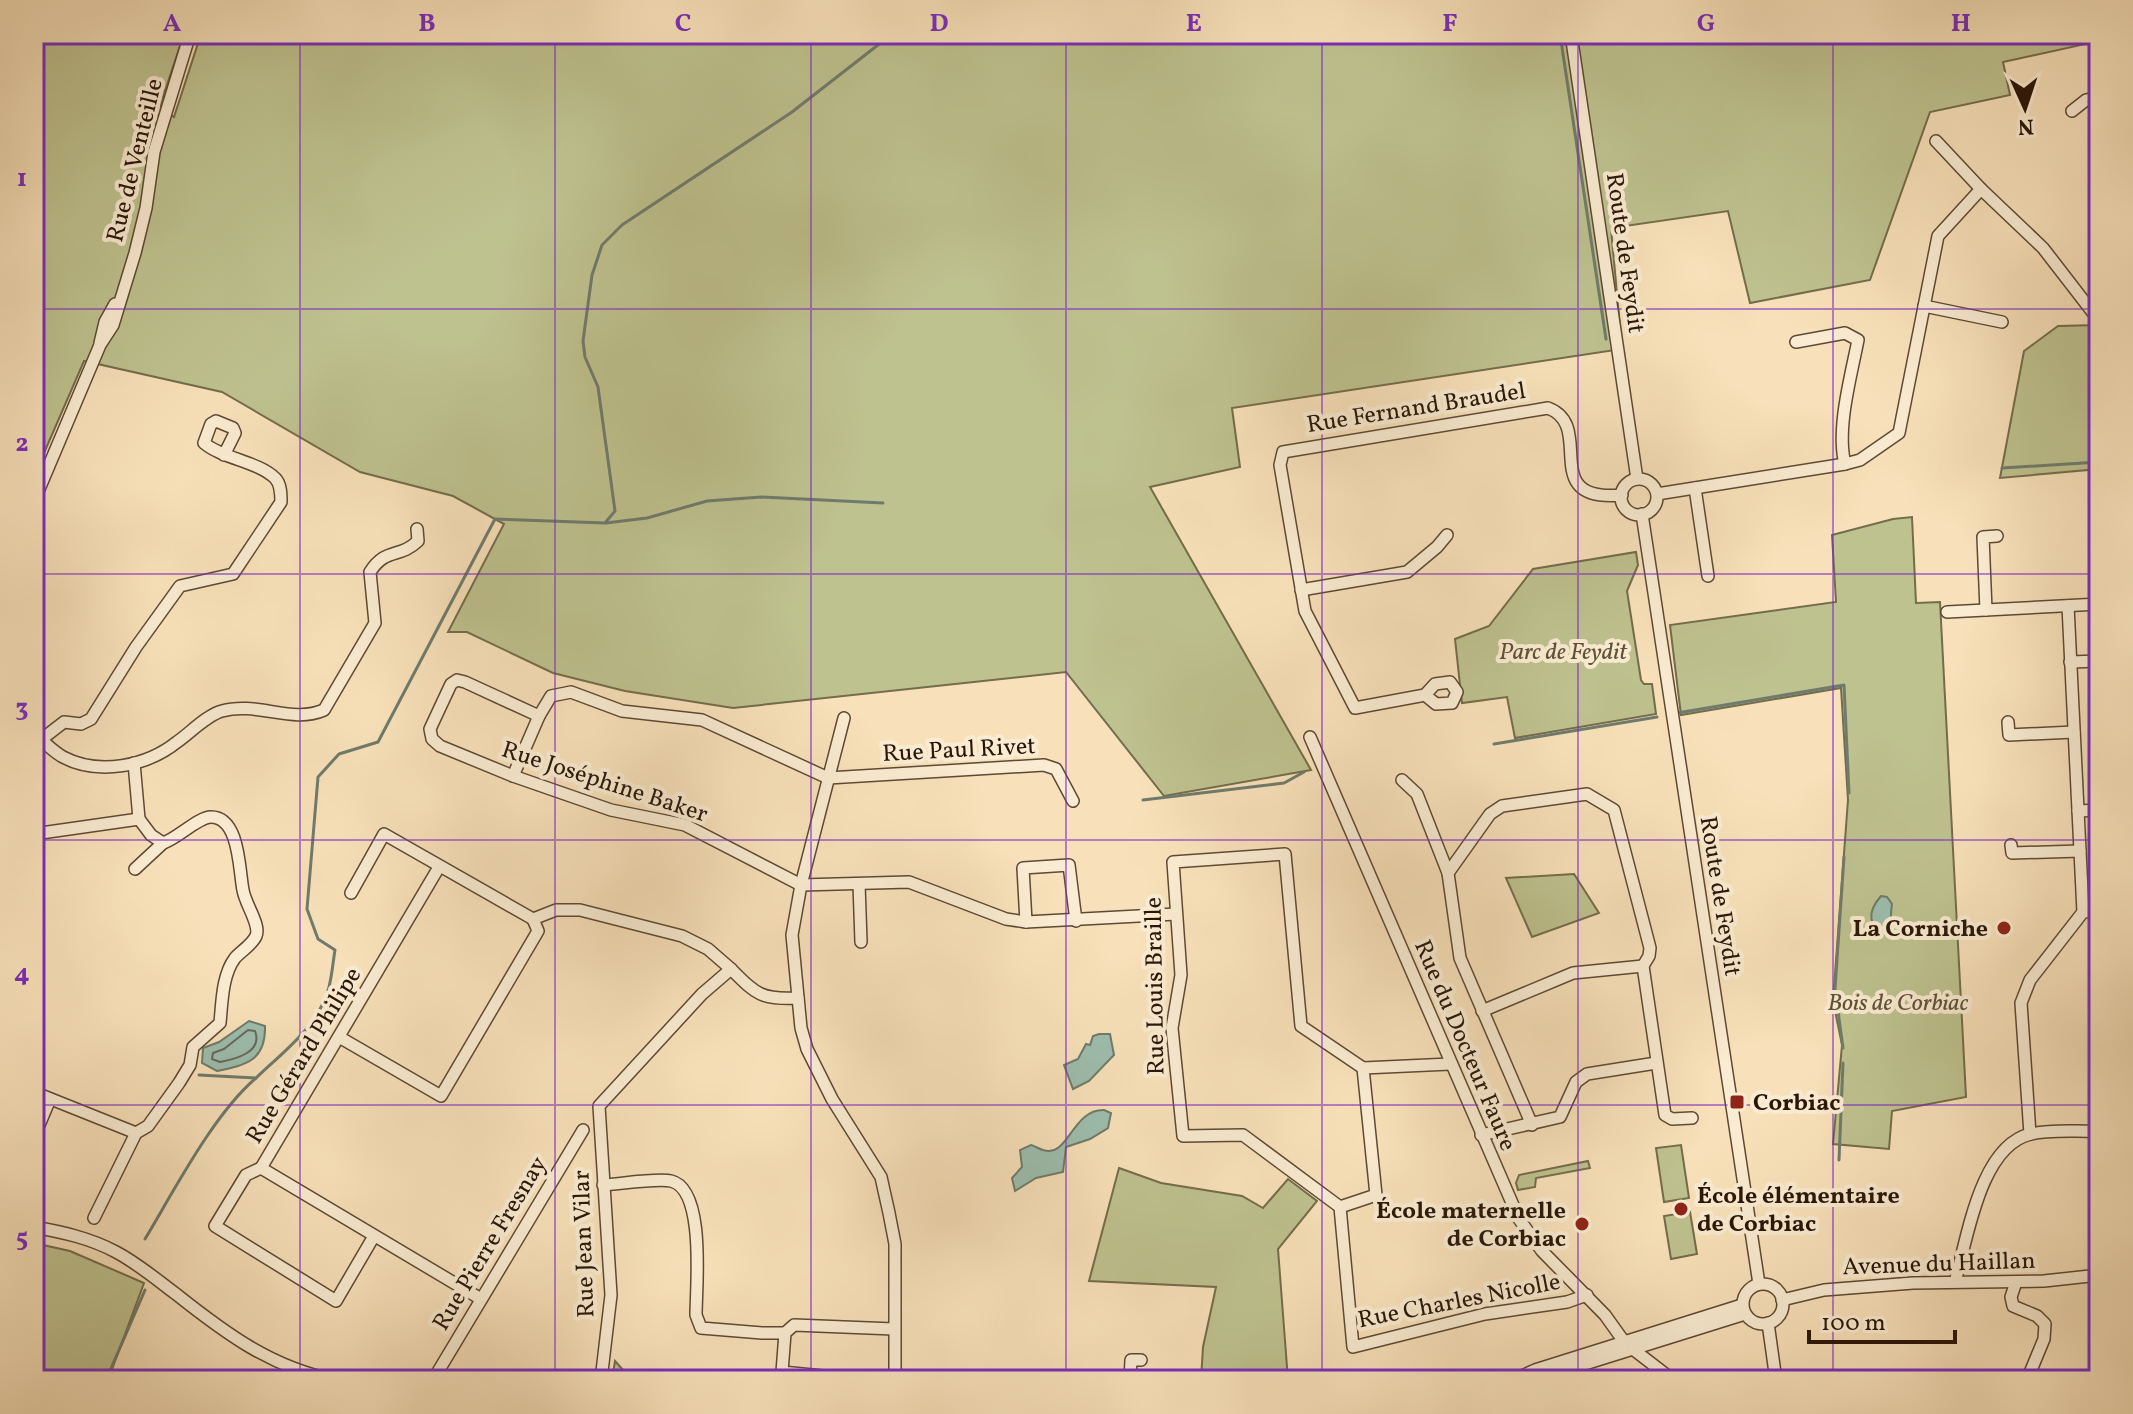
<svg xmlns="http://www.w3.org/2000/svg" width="2133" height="1414" viewBox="0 0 2133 1414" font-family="Vollkorn,serif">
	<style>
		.green { fill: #bec28f; stroke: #746c4c; stroke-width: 2 }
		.water { fill: #9dbeae; stroke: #6f7b6c; stroke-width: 2 }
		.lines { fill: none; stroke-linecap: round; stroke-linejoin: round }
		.shore { stroke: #646a5b; stroke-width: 2 }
		.stream { stroke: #6f7b6c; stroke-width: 3 }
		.minor-casing { stroke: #5e4934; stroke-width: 14 }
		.minor { stroke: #faecd2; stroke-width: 11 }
		.grid { fill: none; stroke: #7b2cbf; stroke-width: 2; stroke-opacity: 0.55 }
		.poi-dot { fill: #8f2418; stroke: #faecd2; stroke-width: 3 }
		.labels { text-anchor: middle; stroke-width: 8; stroke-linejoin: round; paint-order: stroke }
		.street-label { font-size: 24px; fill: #2a1608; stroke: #faecd2 }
		.park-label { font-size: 24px; font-style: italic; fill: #5e5237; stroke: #faecd2 }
		.poi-label { font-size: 24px; font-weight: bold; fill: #2a1608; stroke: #faecd2; text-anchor: end }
		.neatline { fill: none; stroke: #7b2cbf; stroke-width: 3 }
		.grid-label { font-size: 26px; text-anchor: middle; font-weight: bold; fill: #7b2cbf }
	</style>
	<rect width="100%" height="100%" fill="#f8e1ba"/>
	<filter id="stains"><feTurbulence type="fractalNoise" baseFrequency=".0025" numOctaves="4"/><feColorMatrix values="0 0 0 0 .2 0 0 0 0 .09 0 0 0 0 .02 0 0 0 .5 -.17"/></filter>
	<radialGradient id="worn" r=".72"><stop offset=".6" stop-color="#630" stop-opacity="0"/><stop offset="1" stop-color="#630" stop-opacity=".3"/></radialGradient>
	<g class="green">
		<path d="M34,34H184L160,106L174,117L201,34H2099V41L2003,62L2010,95L1930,112L1870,280L1750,303L1728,211L1611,228L1622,349L1232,408L1240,467L1150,487L1311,770L1164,796L1066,672L733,708L625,691L553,673L467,632H448L504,524L453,496L360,472L222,392L84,361L34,476Z"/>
		<path d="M2099,325V469L2000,478L2024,351L2058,326Z"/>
		<path d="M1912,517L1916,603L1940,602L1966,1097L1892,1111L1889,1149L1833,1144L1842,1045L1833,1001L1848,800L1841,688L1681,715L1670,625L1836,602L1832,535L1893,519Z"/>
		<path d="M1636,552L1638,565L1627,591L1641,680L1644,684H1652L1656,714L1515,738L1507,697L1462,703L1455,639L1489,626L1533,569Z"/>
		<path d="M2091,713H2099V760L2094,761Z"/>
		<path d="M1574,874L1599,913L1532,937L1506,878Z"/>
		<path d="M1681,1145L1689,1198L1664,1202L1656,1148Z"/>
		<path d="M1588,1161L1590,1168L1536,1178L1535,1187L1518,1190L1516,1183L1519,1175Z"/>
		<path d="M1119,1168L1161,1183L1242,1196L1263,1208L1288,1179L1317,1201L1278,1249L1288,1380H1201L1203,1347L1216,1287L1089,1281Z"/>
		<path d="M1690,1212L1697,1254L1671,1259L1664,1216Z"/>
		<path d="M34,1243L70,1251L144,1283L108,1380H34Z"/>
		<path d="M615,1361L623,1370L650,1373L671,1380H612Z"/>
	</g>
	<g class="water">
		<path d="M1881,896L1887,897L1892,904C1890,916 1892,926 1888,936C1867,927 1867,912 1881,896Z"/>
		<path d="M249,1021L265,1026C266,1060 247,1065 217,1071L202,1063L203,1048L219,1042Z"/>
		<path d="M1099,1034H1110L1114,1055L1089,1081L1073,1089L1064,1065L1078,1059L1086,1044L1090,1045L1093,1036Z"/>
		<path d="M1104,1110L1111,1113L1108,1128L1090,1139L1066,1147L1063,1172L1036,1178L1015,1191L1012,1178L1022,1167L1020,1150L1031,1145C1035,1146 1039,1149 1043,1150C1068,1159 1072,1109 1104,1110Z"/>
	</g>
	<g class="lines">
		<path class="shore" d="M248,1030L255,1031C263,1052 236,1059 220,1062L212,1059L213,1053L224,1049Z"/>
		<g class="stream">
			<path d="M1560,34L1606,339"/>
			<path d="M2002,468L2099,462"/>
			<path d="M606,523L647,518L707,501L761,497L883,503"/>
			<path d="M1677,713L1844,685L1849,793"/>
			<path d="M1494,744L1657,717"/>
			<path d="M1143,800L1284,783L1304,772"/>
			<path d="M1843,1048L1835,989L1844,857"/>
			<path d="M199,1075L256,1078C283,1052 319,1026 329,987C332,975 333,962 335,950L318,939L307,909L318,777L339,754L378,742L495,519L605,523L615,511L598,387L585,357L583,341L592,275L602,245L622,225L792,112L892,34"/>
			<path d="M1839,1160L1843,1063"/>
			<path d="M145,1239C175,1189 213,1115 256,1078"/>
			<path d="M106,1380L145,1290"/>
			<path d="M250,1380L256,1373"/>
		</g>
		<g class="minor-casing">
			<g id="minor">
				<path d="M1571,34L1637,479"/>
				<path d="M2072,111L2086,100L2099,97"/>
				<path d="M1936,141L1981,189L2043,248L2094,314"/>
				<path d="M1924,306L2002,322"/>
				<path d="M1796,342L1845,333L1858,340C1851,376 1836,429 1845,464"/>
				<path d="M100,343L105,322L115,304"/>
				<circle cx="1639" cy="497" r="18"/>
				<path d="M1695,488L1708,576"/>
				<path d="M1657,494L1845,464L1860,460L1899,433L1938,236L1981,189"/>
				<path d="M34,501L100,345L113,325L135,253L146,208L154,152L190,34"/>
				<path d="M1642,514L1759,1284"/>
				<path d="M1301,590L1407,572L1437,547L1447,535"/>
				<path d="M2068,606L2083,912"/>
				<path d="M1986,610L1983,537L1997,536"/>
				<path d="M1947,612L2099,604"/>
				<path d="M2070,662L2099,661"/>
				<path d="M1425,695L1436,704L1452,703L1457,692L1450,682L1435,684L1425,695L1355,708L1305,611L1280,465L1283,452L1548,408C1597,426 1536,503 1622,495"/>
				<path d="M844,718L801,885L792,935L801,1028L807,1049L832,1099L881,1177L889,1213L895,1244V1380"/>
				<path d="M2008,722L2009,735L2074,732"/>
				<path d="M34,734C44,741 52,751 63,757C99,776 147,766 177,742C190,733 207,715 222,711C257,701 292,724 324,710L375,623L370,572C386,547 399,559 418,541L417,529"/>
				<path d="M1310,737L1519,1219L1542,1251L1605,1315L1625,1343L1673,1380"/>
				<path d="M42,739L64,722L81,724L91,719L136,647L180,586L233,574L281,502C281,494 281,484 275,478C257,461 223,459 204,443L211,424L216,421L233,428L235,433L224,455"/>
				<path d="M134,763L139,819"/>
				<path d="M513,776L539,716"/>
				<path d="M1402,780L1417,794L1448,873L1460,958L1532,1125"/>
				<path d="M1073,801L1056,769L1044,765L828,778L702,720L622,711L571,692L551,696L539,716L465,682L457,680L451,684L430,729L432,739L440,746L513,776L611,810L685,825L801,885L909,882L1006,919L1026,922L1176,914"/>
				<path d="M2078,811L2099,810"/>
				<path d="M34,834L139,819L151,835L163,843C177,839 198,817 211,817C240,817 239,871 243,890C245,904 261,925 256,936C252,945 241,951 235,958C222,975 222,1003 220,1023L193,1047L190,1065L179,1083L148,1126L136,1133L94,1218"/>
				<path d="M2011,845L2012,853L2080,851"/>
				<path d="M439,867L261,1168L481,1299"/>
				<path d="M135,869L163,843"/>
				<path d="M1448,873L1490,814L1502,806L1587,794L1614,810L1650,948L1649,956L1643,966L1665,1115L1672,1119L1692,1118"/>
				<path d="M859,884L861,942"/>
				<path d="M351,893L384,834L533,919"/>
				<path d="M533,919L556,910H580L682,936L708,949L731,969"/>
				<path d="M1026,922L1023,868L1069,865L1076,921"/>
				<path d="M34,969L38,983L34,994"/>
				<path d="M1482,1011L1573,973L1643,966"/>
				<path d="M339,1037L441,1096L538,931L533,919"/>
				<path d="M1363,1068L1376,1195L1340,1207L1353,1347L1485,1314L1567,1302L1587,1295"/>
				<path d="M34,1096L41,1095L136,1133"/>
				<path d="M2030,1134L2021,1003L2030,980L2083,912L2099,911"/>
				<path d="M1481,1135L1560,1117L1576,1082L1587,1074L1656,1063"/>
				<path d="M34,1137L50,1099"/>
				<path d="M261,1168L246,1175L215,1226L336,1301L374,1236"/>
				<path d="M603,1185C620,1184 657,1178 671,1181C706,1189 696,1288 696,1315L701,1328L762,1333H785"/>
				<path d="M1340,1207L1243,1135L1183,1136L1172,1028L1181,975L1173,862L1285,854L1301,1026L1363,1068L1450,1064"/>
				<path d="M34,1227C62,1232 90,1238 116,1252C137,1263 156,1279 176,1294C225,1333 272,1368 335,1380"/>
				<path d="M1955,1282C1967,1240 1980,1145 2031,1134C2052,1129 2077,1132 2099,1131"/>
				<path d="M2016,1282L2011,1297L2013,1306L2037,1316L2045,1324L2044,1339L2027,1380"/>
				<circle cx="1763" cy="1304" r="20"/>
				<path d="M1782,1300L1824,1290L1913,1283L2044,1281L2099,1275"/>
				<path d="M1768,1323L1776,1380"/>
				<path d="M1530,1378L1572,1368L1745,1314"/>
				<path d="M433,1380L583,1130"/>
				<path d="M601,1380L611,1295L599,1106L702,994L731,969C756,994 761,1000 798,998"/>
				<path d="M864,1380L782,1372L785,1333L794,1325L894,1329"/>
				<path d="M1130,1380L1131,1360H1141"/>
				<path d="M1513,1380L1535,1370L1742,1305"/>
			</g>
		</g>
		<use href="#minor" class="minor"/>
	</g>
	<path class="grid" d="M300,34V1380M555,34V1380M811,34V1380M1066,34V1380M1322,34V1380M1578,34V1380M1833,34V1380M34,309H2099M34,574H2099M34,840H2099M34,1105H2099"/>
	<g class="poi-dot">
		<circle cx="2004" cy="928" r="8"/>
		<rect x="1729" y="1094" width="16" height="16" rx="4"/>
		<circle cx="1681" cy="1209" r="8"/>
		<circle cx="1582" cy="1224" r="8"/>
	</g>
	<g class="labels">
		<g class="street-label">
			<text transform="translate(134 160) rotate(-76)" y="8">Rue de Venteille</text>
			<text transform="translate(1626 253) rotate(82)" y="8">Route de Feydit</text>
			<text transform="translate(1416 407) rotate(-9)" y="8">Rue Fernand Braudel</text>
			<text transform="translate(959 749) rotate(-3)" y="8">Rue Paul Rivet</text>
			<text transform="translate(605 781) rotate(18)" y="8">Rue Joséphine Baker</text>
			<text transform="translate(1721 896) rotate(81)" y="8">Route de Feydit</text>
			<text transform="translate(1154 986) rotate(-91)" y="8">Rue Louis Braille</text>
			<text transform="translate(1466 1045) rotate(67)" y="8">Rue du Docteur Faure</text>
			<text transform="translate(303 1055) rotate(-59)" y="8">Rue Gérard Philipe</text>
			<text transform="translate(489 1243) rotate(-59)" y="8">Rue Pierre Fresnay</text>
			<text transform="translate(583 1244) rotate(-92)" y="8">Rue Jean Vilar</text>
			<text transform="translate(1939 1263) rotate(-2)" y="8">Avenue du Haillan</text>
			<text transform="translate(1459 1300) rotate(-11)" y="8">Rue Charles Nicolle</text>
		</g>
		<g class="park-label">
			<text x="1563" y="659">Parc de Feydit</text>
			<text x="1898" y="1010">Bois de Corbiac</text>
		</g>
		<g class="poi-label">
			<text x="1988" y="936">La Corniche</text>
			<text x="1753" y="1110" text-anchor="start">Corbiac</text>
			<text x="1697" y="1203" text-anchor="start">École élémentaire<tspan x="1697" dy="28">de Corbiac</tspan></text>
			<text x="1566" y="1218">École maternelle<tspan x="1566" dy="28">de Corbiac</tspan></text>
		</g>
	</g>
	<rect width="2133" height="1414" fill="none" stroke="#f8e1ba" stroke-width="88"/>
	<g transform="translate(2025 108) rotate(177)" stroke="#faecd2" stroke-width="6" paint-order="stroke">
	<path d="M0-6L14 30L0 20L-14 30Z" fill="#2a1608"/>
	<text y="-12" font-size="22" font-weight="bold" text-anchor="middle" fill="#2a1608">N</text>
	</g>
	<path d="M1809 1330v12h146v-12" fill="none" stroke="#2a1608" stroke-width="4"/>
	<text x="1821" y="1330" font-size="24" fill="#2a1608" stroke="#faecd2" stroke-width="6" paint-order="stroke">100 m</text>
	<rect x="44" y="44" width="2045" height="1326" class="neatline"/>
	<g class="grid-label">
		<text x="172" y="31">A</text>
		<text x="427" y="31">B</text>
		<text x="683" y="31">C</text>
		<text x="939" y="31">D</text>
		<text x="1194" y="31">E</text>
		<text x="1450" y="31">F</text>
		<text x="1706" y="31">G</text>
		<text x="1961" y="31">H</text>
		<text x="22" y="186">1</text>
		<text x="22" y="451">2</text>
		<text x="22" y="716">3</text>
		<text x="22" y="981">4</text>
		<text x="22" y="1246">5</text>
	</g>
	<rect width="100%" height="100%" filter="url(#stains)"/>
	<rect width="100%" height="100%" fill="url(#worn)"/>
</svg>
